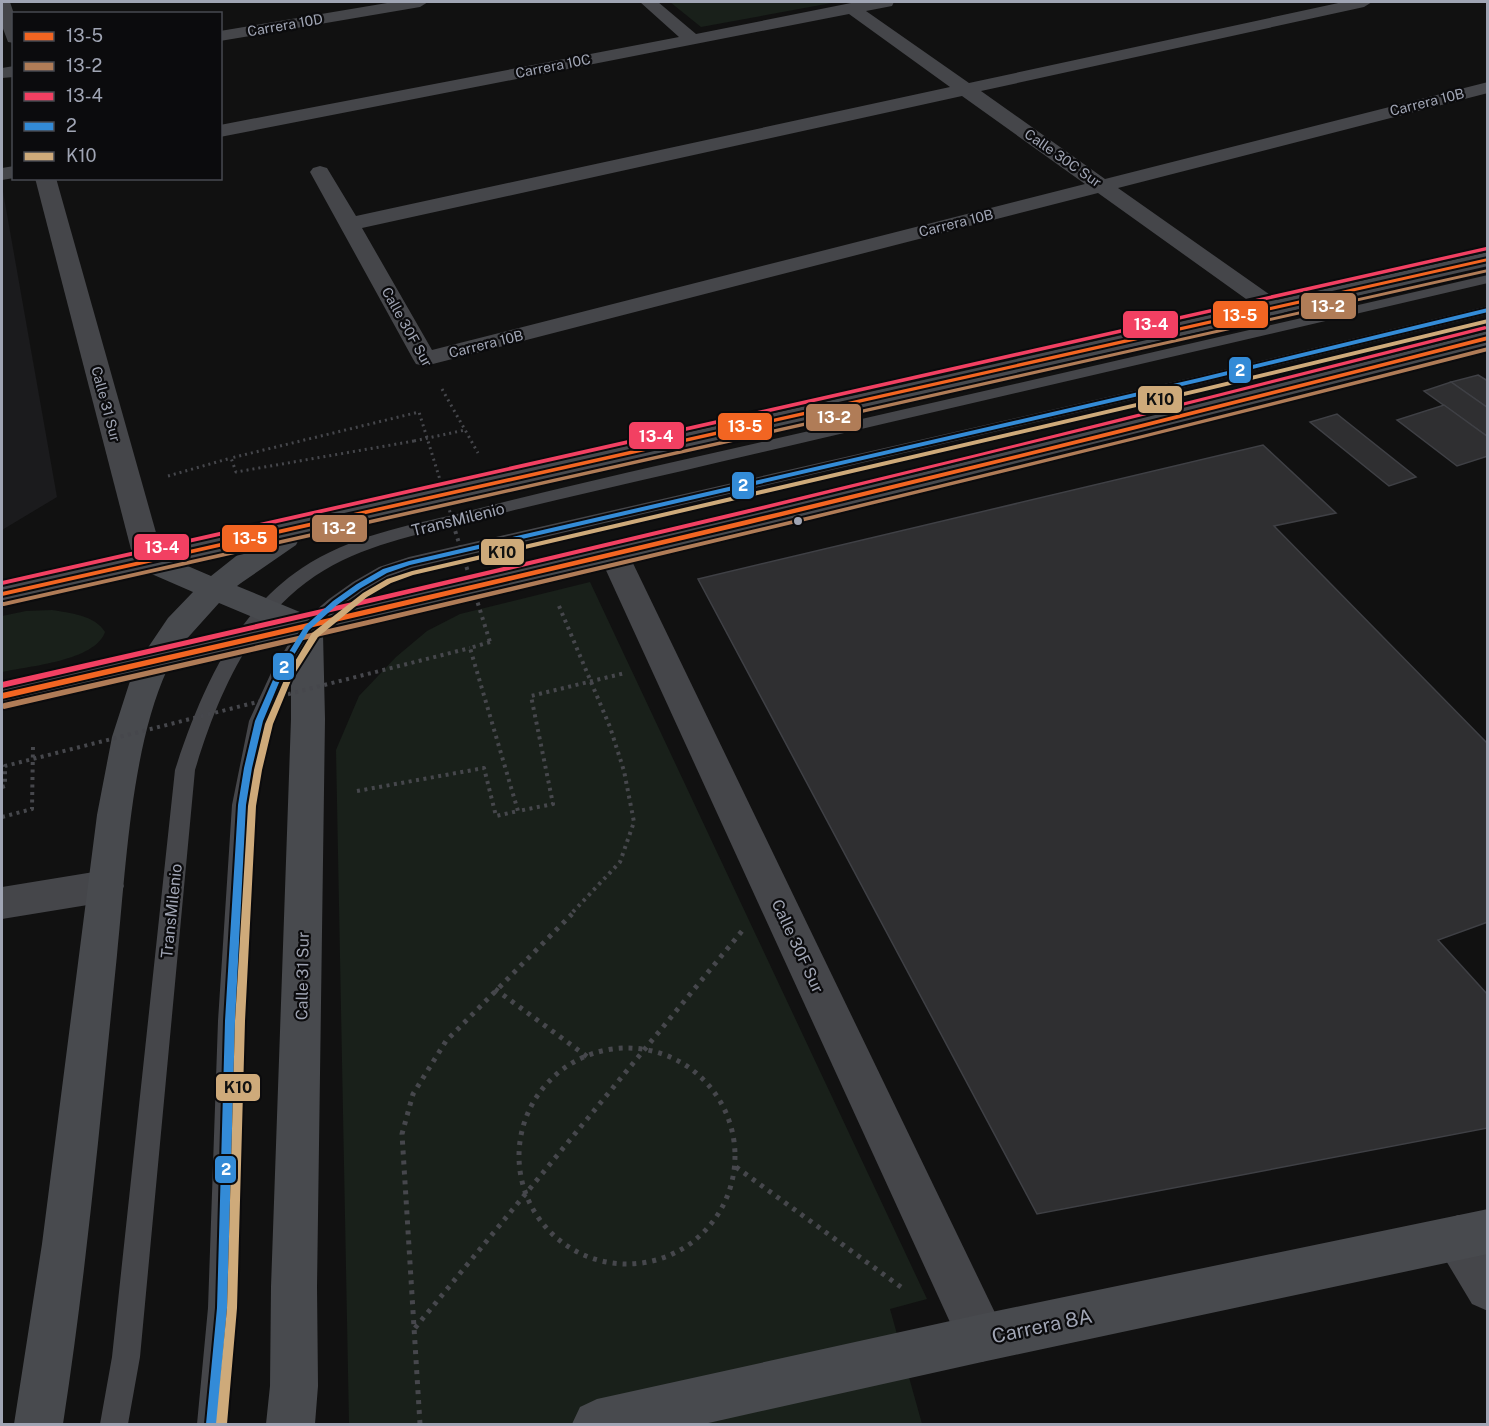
<svg xmlns="http://www.w3.org/2000/svg" width="1489" height="1426" viewBox="0 0 1489 1426" font-family="'Public Sans',sans-serif">
	<style>
		.built { fill: #1b1b1d }
		.green { fill: #19201a }
		.building { fill: #2f2f31; stroke: #3f4045; stroke-width: 1.5 }
		.lines { fill: none; stroke-linecap: round; stroke-linejoin: round }
		.path-far2 { stroke: #46474c; stroke-width: 3; stroke-dasharray: 2 4; stroke-linecap: butt }
		.path-far1 { stroke: #46474c; stroke-width: 4; stroke-dasharray: 3 4.5; stroke-linecap: butt }
		.path { stroke: #46474c; stroke-width: 5; stroke-dasharray: 4 6; stroke-linecap: butt }
		.lane { fill: #45464a; fill-rule: evenodd }
		.street { fill: #45464a; fill-rule: evenodd }
		.secondary { fill: #484a4e; fill-rule: evenodd }
		.path-bridge-far1 { stroke: #46474c; stroke-width: 3; stroke-dasharray: 2 4; stroke-linecap: butt }
		.path-bridge { stroke: #46474c; stroke-width: 4; stroke-dasharray: 3 4.5; stroke-linecap: butt }
		.bus-1-casing { stroke: #0b0b0d; stroke-width: 4 }
		.bus-2-casing { stroke: #0b0b0d; stroke-width: 4 }
		.bus-3-casing { stroke: #0b0b0d; stroke-width: 4 }
		.bus-4-casing { stroke: #0b0b0d; stroke-width: 4 }
		.bus-5-casing { stroke: #0b0b0d; stroke-width: 4 }
		.bus-1 { fill: #f26522; fill-rule: evenodd }
		.bus-2 { fill: #b07c57; fill-rule: evenodd }
		.bus-3 { fill: #f24062; fill-rule: evenodd }
		.bus-4 { fill: #338bd7; fill-rule: evenodd }
		.bus-5 { fill: #ceaa7a; fill-rule: evenodd }
		.bus-dot { fill: #a0a5b4; stroke: #0b0b0d; stroke-width: 2 }
		.labels { text-anchor: middle; stroke-width: 4.5; stroke-linejoin: round; paint-order: stroke }
		.far-street-label { font-size: 14px; fill: #a0a5b4; stroke: #0b0b0d }
		.street-label { font-size: 16px; fill: #a0a5b4; stroke: #0b0b0d }
		.near-street-label { font-size: 20px; fill: #a0a5b4; stroke: #0b0b0d }
		.line-badge { stroke: #0b0b0d; stroke-width: 2 }
		.badge-label { font-size: 16px; text-anchor: middle; font-weight: bold; fill: #fff }
		.pale-badge-label { font-size: 16px; text-anchor: middle; font-weight: bold; fill: #111 }
	</style>
	<rect width="100%" height="100%" fill="#111"/>
	<path class="built" d="M2,186L57,497L2,530Z"/>
	<g class="green">
		<path d="M670,2H837L701,27Z"/>
		<path d="M590,582L927,1299L890,1309L922,1424H349L336,750L359,696L396,657L427,631L460,614Z"/>
		<path d="M52,610C69,613 95,615 105,632C95,661 29,666 2,672V616L26,611Z"/>
	</g>
	<g class="building">
		<path d="M1478,375L1488,381V408L1451,382Z"/>
		<path d="M1451,382L1488,408V437L1424,391Z"/>
		<path d="M1444,405L1488,437V456L1457,466L1397,420Z"/>
		<path d="M1337,414L1416,477L1389,486L1310,422Z"/>
		<path d="M1263,445L1336,513L1274,526L1488,744V922L1438,940L1488,995V1128L1037,1214L698,579Z"/>
	</g>
	<g class="lines">
		<g class="path-far2">
			<path d="M442,389L478,453"/>
			<path d="M414,441L465,430"/>
			<path d="M168,476L231,458"/>
		</g>
		<g class="path-far1">
			<path d="M559,606L610,727L624,771L634,822L620,862L570,915"/>
			<path d="M490,642L470,648L518,811L553,804L531,696L625,673"/>
			<path d="M357,791L484,768L496,816L518,811"/>
			<path d="M2,817L32,809L33,746"/>
		</g>
		<g class="path">
			<path d="M495,989L589,1058"/>
			<circle cx="627" cy="1156" r="108"/>
			<path d="M736,1167L905,1290"/>
			<path d="M415,1328L742,931"/>
			<path d="M420,1424L402,1134L413,1094L446,1041L572,914"/>
		</g>
		<g class="lane">
			<path d="M1488,275V283C1219,346 951,408 682,471C612,487 541,503 471,521C416,535 362,545 315,576C249,620 217,698 195,770L140,1357L128,1424H100L112,1357L175,770C199,696 234,613 302,568C350,536 406,526 461,513C530,495 599,479 669,463C942,401 1215,338 1488,275Z"/>
			<path d="M1488,306V314L1199,384L412,568C380,579 333,606 313,634C294,659 279,691 269,721C246,791 249,869 246,942C240,1064 243,1186 236,1308C234,1347 229,1386 226,1424H197L208,1308L218,1021L232,805L249,721L271,673L301,623L329,599L353,582L379,567L409,557L1199,376Z"/>
		</g>
		<g class="street">
			<path d="M2,2H10L14,14V43L8,42L2,26Z"/>
			<path d="M393,2H428L420,7L220,41V31Z"/>
			<path d="M640,2H658L696,34L851,3L894,2L892,6L866,11L969,83L1343,2H1372L1364,7L981,91L1105,179L1488,82V93L1118,188L1283,304L1287,309L1283,314L1275,316L1267,314L1098,193L425,366L416,364L413,359L310,172L313,168L320,166L327,168L356,216L950,87L849,14L220,137V125L679,37ZM962,96L1085,184L432,350L362,228Z"/>
			<path d="M14,66V77L2,78V68Z"/>
			<path d="M14,166V178L2,180V168Z"/>
			<path d="M35,178H56L164,561L159,568L149,571L139,568L134,561Z"/>
			<path d="M614,545L624,548L629,555L999,1321L1006,1338L999,1355L982,1362L965,1355L599,555L604,548Z"/>
			<path d="M106,870L119,875L124,886L119,897L106,902L2,919V887Z"/>
			<path d="M1458,1215L1474,1222L1488,1244V1311L1472,1304L1442,1254L1435,1238L1442,1222Z"/>
		</g>
		<g class="secondary">
			<path d="M1488,252V266L300,537L296,545L241,583L237,586L307,615L932,470L1488,331V346C1100,446 712,543 323,634L325,719L317,1287L318,1386L315,1424H266L270,1386L271,1287L291,719V641L167,670C131,749 126,868 117,955C101,1112 87,1268 63,1424H14L42,1244L97,815L112,737L131,678L2,708V684L145,652L168,618L193,592L147,572L2,604V584L946,375ZM245,549L211,576L183,564ZM219,603L269,624L183,643Z"/>
			<path d="M1488,1209V1254L982,1362L704,1424H572L580,1407L597,1399L982,1314Z"/>
		</g>
		<path class="path-bridge-far1" d="M414,441L236,472L231,458L419,412L454,525"/>
		<g class="path-bridge">
			<path d="M453,524L490,642"/>
			<path d="M2,787L5,786V766L470,648"/>
		</g>
		<g class="bus-1-casing">
			<g id="bus-1">
				<path d="M1488,258V261L2,596V592Z"/>
				<path d="M1488,336V340L1117,434L746,525L374,613L2,699V693C311,623 621,551 929,476C1116,431 1301,384 1488,336Z"/>
			</g>
		</g>
		<g class="bus-2-casing">
			<g id="bus-2">
				<path d="M1488,269V272L4,606H2V602H4Z"/>
				<path d="M1488,347V351C995,477 500,596 4,709L2,708V704L4,703C313,633 622,562 930,487C1116,442 1302,395 1488,347Z"/>
			</g>
		</g>
		<g class="bus-3-casing">
			<g id="bus-3">
				<path d="M1486,247L1488,248V250L2,585V581Z"/>
				<path d="M1485,326L1488,328L1487,329L1115,423L745,514L374,602L2,688V682C311,612 620,541 927,466C1114,421 1299,373 1485,326Z"/>
			</g>
		</g>
		<g class="bus-4-casing">
			<path id="bus-4" d="M1488,308V312L1199,382L410,565L387,573L361,588L337,605L309,630L283,673L263,721L252,768L246,805L235,1021L227,1308L217,1424H206L217,1308L225,1021L238,805L244,768L255,721L276,673L305,626L333,601L357,584L383,569L409,561L1199,378Z"/>
		</g>
		<g class="bus-5-casing">
			<path id="bus-5" d="M1488,319V323L1201,392L413,575L391,583L367,597L318,637L292,678L273,724L262,770L256,806L245,1021L237,1308L227,1424H216L227,1308L235,1021L248,806L254,770L265,724L285,678L312,633L363,593L387,579L412,571L1201,388Z"/>
		</g>
		<use href="#bus-1" class="bus-1"/>
		<use href="#bus-2" class="bus-2"/>
		<use href="#bus-3" class="bus-3"/>
		<use href="#bus-4" class="bus-4"/>
		<use href="#bus-5" class="bus-5"/>
	</g>
	<circle class="bus-dot" cx="798" cy="521" r="5"/>
	<g class="labels">
		<g class="far-street-label">
			<text transform="translate(285 25) rotate(-10)" y="5">Carrera 10D</text>
			<text transform="translate(553 66) rotate(-11)" y="5">Carrera 10C</text>
			<text transform="translate(1427 102) rotate(-14)" y="5">Carrera 10B</text>
			<text transform="translate(1063 158) rotate(35)" y="5">Calle 30C Sur</text>
			<text transform="translate(956 223) rotate(-14)" y="5">Carrera 10B</text>
			<text transform="translate(407 327) rotate(61)" y="5">Calle 30F Sur</text>
			<text transform="translate(486 344) rotate(-14)" y="5">Carrera 10B</text>
			<text transform="translate(106 404) rotate(75)" y="5">Calle 31 Sur</text>
		</g>
		<g class="street-label">
			<text transform="translate(458 519) rotate(-14)" y="6">TransMilenio</text>
			<text transform="translate(171 911) rotate(-84)" y="6">TransMilenio</text>
			<text transform="translate(798 946) rotate(65)" y="6">Calle 30F Sur</text>
			<text transform="translate(302 976) rotate(-89)" y="6">Calle 31 Sur</text>
		</g>
		<g class="near-street-label">
			<text transform="translate(1042 1326) rotate(-12)" y="7">Carrera 8A</text>
		</g>
	</g>
	<g class="line-badge">
		<rect x="1300" y="292" width="57" height="28" rx="6" fill="#b07c57"/>
		<rect x="1212" y="300" width="57" height="29" rx="6" fill="#f26522"/>
		<rect x="1122" y="310" width="57" height="29" rx="6" fill="#f24062"/>
		<rect x="1228" y="356" width="24" height="28" rx="6" fill="#338bd7"/>
		<rect x="1137" y="385" width="46" height="29" rx="6" fill="#ceaa7a"/>
		<rect x="805" y="403" width="57" height="29" rx="6" fill="#b07c57"/>
		<rect x="717" y="412" width="56" height="29" rx="6" fill="#f26522"/>
		<rect x="628" y="421" width="57" height="29" rx="6" fill="#f24062"/>
		<rect x="731" y="471" width="24" height="29" rx="6" fill="#338bd7"/>
		<rect x="311" y="514" width="57" height="29" rx="6" fill="#b07c57"/>
		<rect x="221" y="524" width="57" height="29" rx="6" fill="#f26522"/>
		<rect x="133" y="533" width="57" height="28" rx="6" fill="#f24062"/>
		<rect x="480" y="538" width="45" height="28" rx="6" fill="#ceaa7a"/>
		<rect x="272" y="652" width="23" height="29" rx="6" fill="#338bd7"/>
		<rect x="215" y="1073" width="46" height="29" rx="6" fill="#ceaa7a"/>
		<rect x="214" y="1155" width="23" height="29" rx="6" fill="#338bd7"/>
	</g>
	<g class="badge-label">
		<text x="1328" y="312">13-2</text>
		<text x="1240" y="321">13-5</text>
		<text x="1151" y="330">13-4</text>
		<text x="1240" y="376">2</text>
		<text x="834" y="423">13-2</text>
		<text x="745" y="432">13-5</text>
		<text x="656" y="442">13-4</text>
		<text x="743" y="491">2</text>
		<text x="339" y="534">13-2</text>
		<text x="250" y="544">13-5</text>
		<text x="162" y="553">13-4</text>
		<text x="284" y="673">2</text>
		<text x="226" y="1175">2</text>
	</g>
	<g class="pale-badge-label">
		<text x="1160" y="405">K10</text>
		<text x="502" y="558">K10</text>
		<text x="238" y="1093">K10</text>
	</g>
	<rect width="1489" height="1426" fill="none" stroke="#a0a5b4" stroke-width="6"/>
	<rect x="12" y="12" width="210" height="168" fill="#0b0b0d" stroke="#474950" stroke-width="1.5"/>
	<rect x="24" y="32" width="30" height="9" fill="#f26522" stroke="#474950" stroke-width="1.5"/>
	<text x="66" y="42" font-size="18" fill="#a0a5b4">13-5</text>
	<rect x="24" y="62" width="30" height="9" fill="#b07c57" stroke="#474950" stroke-width="1.5"/>
	<text x="66" y="72" font-size="18" fill="#a0a5b4">13-2</text>
	<rect x="24" y="92" width="30" height="9" fill="#f24062" stroke="#474950" stroke-width="1.5"/>
	<text x="66" y="102" font-size="18" fill="#a0a5b4">13-4</text>
	<rect x="24" y="122" width="30" height="9" fill="#338bd7" stroke="#474950" stroke-width="1.5"/>
	<text x="66" y="132" font-size="18" fill="#a0a5b4">2</text>
	<rect x="24" y="152" width="30" height="9" fill="#ceaa7a" stroke="#474950" stroke-width="1.5"/>
	<text x="66" y="162" font-size="18" fill="#a0a5b4">K10</text>
</svg>
